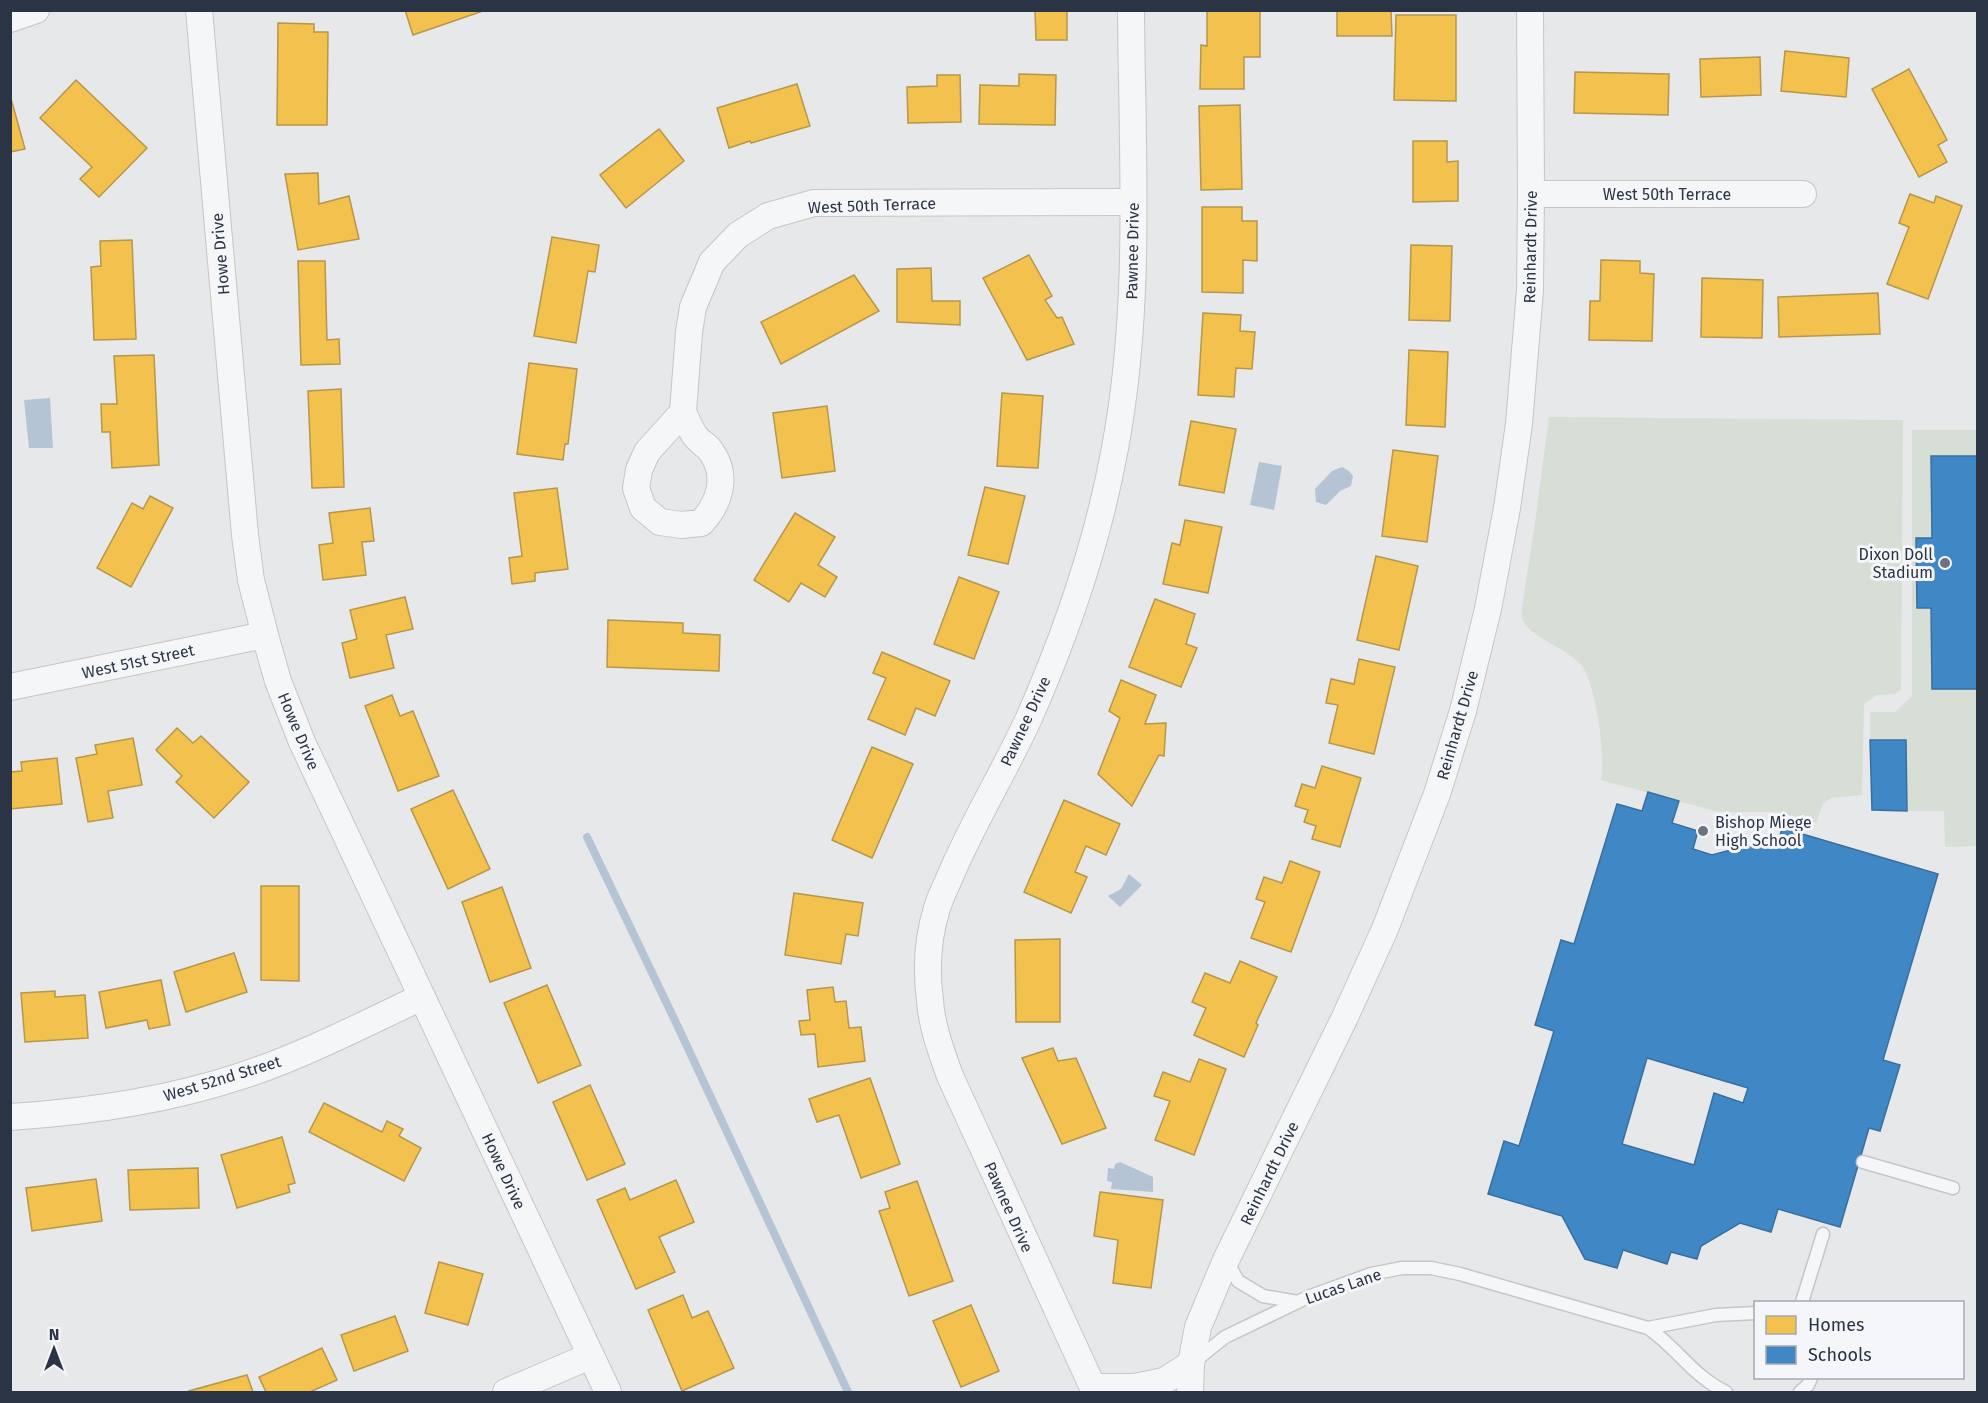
<svg xmlns="http://www.w3.org/2000/svg" width="1988" height="1403" viewBox="0 0 1988 1403" font-family="'Fira Sans',sans-serif">
	<style>
		.green { fill: #d6ded6 }
		.water { fill: #b4c4d5 }
		.homes { fill: #f2c14e; stroke: #b6974b; stroke-width: 1.5 }
		.schools { fill: #3f88c5; stroke: #396f9f; stroke-width: 1.5; fill-rule: evenodd }
		.lines { fill: none; stroke-linecap: round; stroke-linejoin: round }
		.stream { stroke: #b4c4d5; stroke-width: 8 }
		.service-casing { stroke: #c4c6c8; stroke-width: 15 }
		.minor-casing { stroke: #c4c6c8; stroke-width: 28 }
		.service { stroke: #f5f6f7; stroke-width: 12 }
		.minor { stroke: #f5f6f7; stroke-width: 26 }
		.poi-dot { fill: #6c737f; stroke: #f4f6f9; stroke-width: 2 }
		.labels { text-anchor: middle; stroke-width: 6; stroke-linejoin: round; paint-order: stroke }
		.street-label { font-size: 16px; fill: #2b3445; stroke: #f4f6f9 }
		.poi-label { font-size: 16px; fill: #2b3445; stroke: #f4f6f9; text-anchor: end }
	</style>
	<rect width="100%" height="100%" fill="#e6e8ea"/>
	<g class="green">
		<path d="M1549,417L1903,420L1901,689L1895,694L1877,695L1864,704L1862,795L1831,798L1823,804L1816,823C1802,818 1788,814 1773,812C1754,811 1735,814 1715,811L1601,780C1606,757 1596,685 1582,666C1569,649 1531,638 1523,621C1521,617 1522,611 1522,607L1535,523Z"/>
		<path d="M1912,430H1977V846L1945,847L1944,811H1907L1906,741L1870,740V712H1895L1912,696Z"/>
	</g>
	<g class="water">
		<path d="M50,398L53,448H29L24,400Z"/>
		<path d="M1259,462L1282,466L1274,510L1250,505Z"/>
		<path d="M1342,467L1349,471L1353,476L1351,486L1340,491L1326,505L1316,502L1315,489L1332,471Z"/>
		<path d="M1129,874L1142,885L1120,907L1108,896L1121,889Z"/>
		<path d="M1120,1162L1153,1177V1192L1111,1189L1112,1182L1107,1181L1108,1168L1114,1169L1115,1164Z"/>
	</g>
	<g class="homes">
		<path d="M405,10H483V11L413,35Z"/>
		<path d="M1035,10H1067V40H1036Z"/>
		<path d="M1207,10H1260V57H1244V89H1200L1201,45L1207,46Z"/>
		<path d="M1337,10H1391L1392,36H1337Z"/>
		<path d="M1396,15H1456V101L1394,100Z"/>
		<path d="M278,23L314,24V32H328L327,125H277Z"/>
		<path d="M1785,51L1849,58L1846,97L1781,91Z"/>
		<path d="M1760,57L1761,95L1701,97L1700,59Z"/>
		<path d="M1909,69L1947,140L1938,145L1947,162L1919,177L1872,89Z"/>
		<path d="M1575,72L1669,74L1668,115L1574,113Z"/>
		<path d="M1019,74L1056,75L1055,125L979,124L980,85L1019,86Z"/>
		<path d="M937,75H960L961,122L908,123L907,87L937,86Z"/>
		<path d="M76,80L147,148L99,197L80,179L92,167L40,118Z"/>
		<path d="M797,84L810,126L751,143L750,141L729,148L717,108Z"/>
		<path d="M10,95L25,149L10,152Z"/>
		<path d="M1240,105L1242,189L1201,190L1199,106Z"/>
		<path d="M659,129L684,161L626,208L600,175Z"/>
		<path d="M1413,141H1447V162L1458,161V201L1413,202Z"/>
		<path d="M318,173L319,204L349,196L359,239L298,250L285,174Z"/>
		<path d="M1910,194L1934,203L1936,196L1962,206L1928,299L1887,284L1909,227L1899,223Z"/>
		<path d="M1202,207H1242V221H1257V261L1243,260V293L1202,292Z"/>
		<path d="M552,237L599,245L595,272L588,271L576,343L534,336Z"/>
		<path d="M132,240L136,339L94,340L91,267L101,266L100,241Z"/>
		<path d="M1411,245L1452,246L1450,321L1409,320Z"/>
		<path d="M1029,255L1052,296L1045,300L1057,318L1062,317L1074,344L1027,360L983,278Z"/>
		<path d="M1601,260L1640,261V273L1654,274L1652,341L1589,340L1590,301H1600Z"/>
		<path d="M298,261H325L327,340L339,339L340,364L301,365Z"/>
		<path d="M931,268L932,301H960V325L897,322V269Z"/>
		<path d="M854,275L879,311L781,364L761,322Z"/>
		<path d="M1702,278L1763,280L1762,338L1701,337Z"/>
		<path d="M1878,293L1880,334L1779,337L1778,297Z"/>
		<path d="M1203,313L1241,315L1240,331L1255,332L1252,369L1236,368L1234,397L1198,395Z"/>
		<path d="M1409,350L1448,352L1445,427L1406,425Z"/>
		<path d="M154,355L159,465L112,468L110,432H102L101,404H117L114,356Z"/>
		<path d="M529,363L577,369L568,444H565L563,460L517,454Z"/>
		<path d="M341,389L344,487L312,488L308,391Z"/>
		<path d="M1002,393L1043,396L1038,468L997,466Z"/>
		<path d="M827,406L835,471L782,478L773,413Z"/>
		<path d="M1191,421L1236,429L1224,493L1179,485Z"/>
		<path d="M1393,450L1438,456L1427,542L1382,536Z"/>
		<path d="M985,487L1025,496L1008,564L968,555Z"/>
		<path d="M557,488L568,569L535,573V581L512,584L509,558L522,556L514,493Z"/>
		<path d="M150,496L173,508L131,587L97,568L132,503L143,509Z"/>
		<path d="M370,508L374,541L362,542L366,575L323,580L319,545L333,543L329,513Z"/>
		<path d="M795,513L835,537L818,565L837,577L825,597L801,583L789,602L754,580Z"/>
		<path d="M1185,520L1222,527L1208,593L1163,584L1172,543L1180,545Z"/>
		<path d="M1376,556L1418,566L1399,650L1357,640Z"/>
		<path d="M959,577L999,592L974,659L934,644Z"/>
		<path d="M405,597L413,629L386,635L394,668L350,678L342,643L357,639L350,610Z"/>
		<path d="M1155,599L1195,614L1186,644L1197,648L1181,687L1129,667Z"/>
		<path d="M608,620L683,623V633L720,635L719,671L607,667Z"/>
		<path d="M882,652L950,681L935,716L916,708L905,735L868,719L886,678L873,673Z"/>
		<path d="M1359,659L1395,667L1374,754L1329,743L1338,705L1326,703L1331,679L1354,684Z"/>
		<path d="M1121,680L1156,695L1145,724L1166,723L1164,756L1159,755L1132,806L1098,774L1120,718L1109,711Z"/>
		<path d="M392,695L400,716L413,711L439,776L398,791L365,706Z"/>
		<path d="M177,728L193,743L201,736L249,782L214,818L176,782L182,776L156,750Z"/>
		<path d="M133,738L142,785L108,791L113,818L88,822L76,758L97,754L95,745Z"/>
		<path d="M872,747L913,764L872,858L832,840Z"/>
		<path d="M57,758L62,804L10,809V772L22,771L21,762Z"/>
		<path d="M1322,766L1361,778L1340,847L1312,839L1316,826L1304,822L1308,810L1295,806L1302,784L1315,788Z"/>
		<path d="M453,790L490,869L448,889L411,809Z"/>
		<path d="M1064,800L1120,824L1106,855L1086,846L1075,872L1087,877L1071,913L1024,892Z"/>
		<path d="M1290,861L1320,872L1291,952L1251,938L1265,902L1256,899L1264,877L1282,883Z"/>
		<path d="M261,886H299V981L261,980Z"/>
		<path d="M502,887L531,968L490,982L462,902Z"/>
		<path d="M794,893L863,903L858,936L846,934L841,964L785,955Z"/>
		<path d="M1060,939V1022H1016L1015,940Z"/>
		<path d="M234,953L247,992L186,1012L174,972Z"/>
		<path d="M1240,961L1277,977L1256,1023L1258,1025L1244,1057L1194,1035L1206,1008L1192,1002L1205,973L1230,983Z"/>
		<path d="M161,980L170,1025L149,1029L147,1020L106,1028L99,992Z"/>
		<path d="M547,985L581,1065L538,1083L504,1003Z"/>
		<path d="M833,987L835,1002L846,1001L849,1028L861,1027L865,1061L818,1067L815,1034L801,1035L799,1021L810,1020L807,990Z"/>
		<path d="M55,991V997L85,995L88,1038L25,1042L21,993Z"/>
		<path d="M1053,1048L1058,1061L1076,1058L1106,1128L1062,1144L1022,1058Z"/>
		<path d="M1199,1059L1226,1069L1194,1155L1155,1140L1170,1101L1154,1096L1163,1072L1190,1082Z"/>
		<path d="M870,1078L900,1164L861,1178L839,1115L817,1122L809,1099Z"/>
		<path d="M590,1085L625,1164L587,1180L553,1102Z"/>
		<path d="M324,1103L382,1132L387,1121L403,1129L399,1136L421,1148L404,1181L309,1132Z"/>
		<path d="M282,1137L295,1183L288,1185L290,1192L237,1208L221,1155Z"/>
		<path d="M198,1168L199,1208L130,1210L128,1170Z"/>
		<path d="M96,1179L102,1221L32,1231L26,1188Z"/>
		<path d="M676,1180L694,1222L659,1237L675,1272L636,1289L597,1200L625,1188L630,1200Z"/>
		<path d="M917,1181L953,1281L909,1296L879,1211L890,1208L885,1192Z"/>
		<path d="M1100,1192L1163,1200L1151,1288L1113,1283L1118,1240L1094,1236Z"/>
		<path d="M439,1262L483,1274L468,1325L425,1313Z"/>
		<path d="M683,1295L692,1318L708,1311L734,1368L682,1391L648,1310Z"/>
		<path d="M971,1305L999,1371L961,1387L933,1321Z"/>
		<path d="M395,1316L408,1351L354,1371L341,1335Z"/>
		<path d="M322,1348L337,1380L310,1392H266L259,1377Z"/>
		<path d="M247,1375L253,1392H190L189,1391Z"/>
	</g>
	<g class="schools">
		<path d="M1931,456H1978V689H1932L1931,608H1917L1916,538H1932Z"/>
		<path d="M1870,740H1906L1907,811L1872,810Z"/>
		<path d="M1648,792L1679,801L1672,823L1698,831L1693,849L1712,855L1753,844L1764,847L1767,837L1779,840L1782,828L1938,874L1883,1060L1900,1065L1880,1131L1869,1128L1840,1227L1778,1209L1771,1232L1740,1223L1701,1246L1697,1259L1671,1252L1667,1264L1623,1250L1617,1268L1585,1259L1562,1216L1488,1194L1504,1141L1519,1146L1554,1031L1535,1025L1561,940L1574,944L1617,804L1642,811ZM1647,1058L1748,1088L1743,1103L1714,1093L1694,1165L1622,1144Z"/>
	</g>
	<g class="lines">
		<path class="stream" d="M587,837L679,1029L848,1392"/>
		<g class="service-casing">
			<g id="service">
				<path d="M1863,1162L1953,1188"/>
				<path d="M1227,1261L1238,1281L1263,1296L1298,1302"/>
				<path d="M1802,1302L1823,1234"/>
				<path d="M1648,1328L1716,1315L1756,1313"/>
				<path d="M1195,1361L1225,1337L1308,1297L1371,1274L1402,1268H1431L1460,1274L1648,1328C1676,1347 1695,1378 1726,1392"/>
				<path d="M1800,1392L1808,1385L1811,1378"/>
			</g>
		</g>
		<g class="minor-casing">
			<g id="minor">
				<path d="M199,10L245,535L251,580L265,635L278,681L302,742L608,1392"/>
				<path d="M10,19L36,10"/>
				<path d="M1531,194H1803"/>
				<path d="M683,412C687,420 690,430 696,437C700,442 706,445 710,450C729,475 720,503 701,523L682,525L660,522L643,508L636,488L639,470L647,452L683,412L689,332L693,307L712,262L738,235L768,216L814,203L1133,202"/>
				<path d="M10,687L265,635"/>
				<path d="M10,1117C88,1112 166,1101 241,1076C303,1056 362,1025 422,997"/>
				<path d="M1093,1387H1134L1164,1381L1191,1364"/>
				<path d="M506,1392L590,1356"/>
				<path d="M1095,1392L950,1076C941,1051 932,1027 930,1001C926,971 928,937 937,908C941,895 947,884 952,872C975,819 1005,770 1029,718C1067,632 1098,541 1115,448C1142,305 1132,156 1131,10"/>
				<path d="M1190,1392L1191,1364L1198,1327L1226,1260L1345,1017L1385,929L1437,794L1463,711L1488,609L1507,508L1519,424L1530,290L1531,194L1530,10"/>
			</g>
		</g>
		<use href="#service" class="service"/>
		<use href="#minor" class="minor"/>
	</g>
	<g class="poi-dot">
		<circle cx="1945" cy="563" r="6"/>
		<circle cx="1703" cy="831" r="6"/>
	</g>
	<g class="labels">
		<g class="street-label">
			<text x="1667" y="200">West 50th Terrace</text>
			<text transform="translate(872 205) rotate(-2)" y="6">West 50th Terrace</text>
			<text transform="translate(1530 247) rotate(-89)" y="6">Reinhardt Drive</text>
			<text transform="translate(1132 251) rotate(-89)" y="6">Pawnee Drive</text>
			<text transform="translate(220 254) rotate(-95)" y="6">Howe Drive</text>
			<text transform="translate(138 661) rotate(-12)" y="6">West 51st Street</text>
			<text transform="translate(1025 721) rotate(-65)" y="6">Pawnee Drive</text>
			<text transform="translate(1457 725) rotate(-74)" y="6">Reinhardt Drive</text>
			<text transform="translate(299 731) rotate(67)" y="6">Howe Drive</text>
			<text transform="translate(222 1078) rotate(-17)" y="6">West 52nd Street</text>
			<text transform="translate(504 1171) rotate(65)" y="6">Howe Drive</text>
			<text transform="translate(1269 1173) rotate(-64)" y="6">Reinhardt Drive</text>
			<text transform="translate(1009 1207) rotate(66)" y="6">Pawnee Drive</text>
			<text transform="translate(1343 1286) rotate(-19)" y="6">Lucas Lane</text>
		</g>
		<g class="poi-label">
			<text x="1933" y="560">Dixon Doll<tspan x="1933" dy="18">Stadium</tspan></text>
			<text x="1715" y="828" text-anchor="start">Bishop Miege<tspan x="1715" dy="18">High School</tspan></text>
		</g>
	</g>
	<rect width="1988" height="1403" fill="none" stroke="#2b3445" stroke-width="24"/>
	<rect x="1754" y="1301" width="210" height="78" fill="#f4f6f9" stroke="#a4a8b1" stroke-width="1.5"/>
	<rect x="1766" y="1316" width="30" height="18" fill="#f2c14e" stroke="#a4a8b1" stroke-width="1.5"/>
	<text x="1808" y="1331" font-size="18" fill="#2b3445">Homes</text>
	<rect x="1766" y="1346" width="30" height="18" fill="#3f88c5" stroke="#a4a8b1" stroke-width="1.5"/>
	<text x="1808" y="1361" font-size="18" fill="#2b3445">Schools</text>
	<g transform="translate(54 1349)" stroke="#f4f6f9" stroke-width="4.5" paint-order="stroke">
	<path d="M0-4.5L10 22L0 15L-10 22Z" fill="#2b3445"/>
	<text y="-9" font-size="16" font-weight="bold" text-anchor="middle" fill="#2b3445">N</text>
	</g>
</svg>
